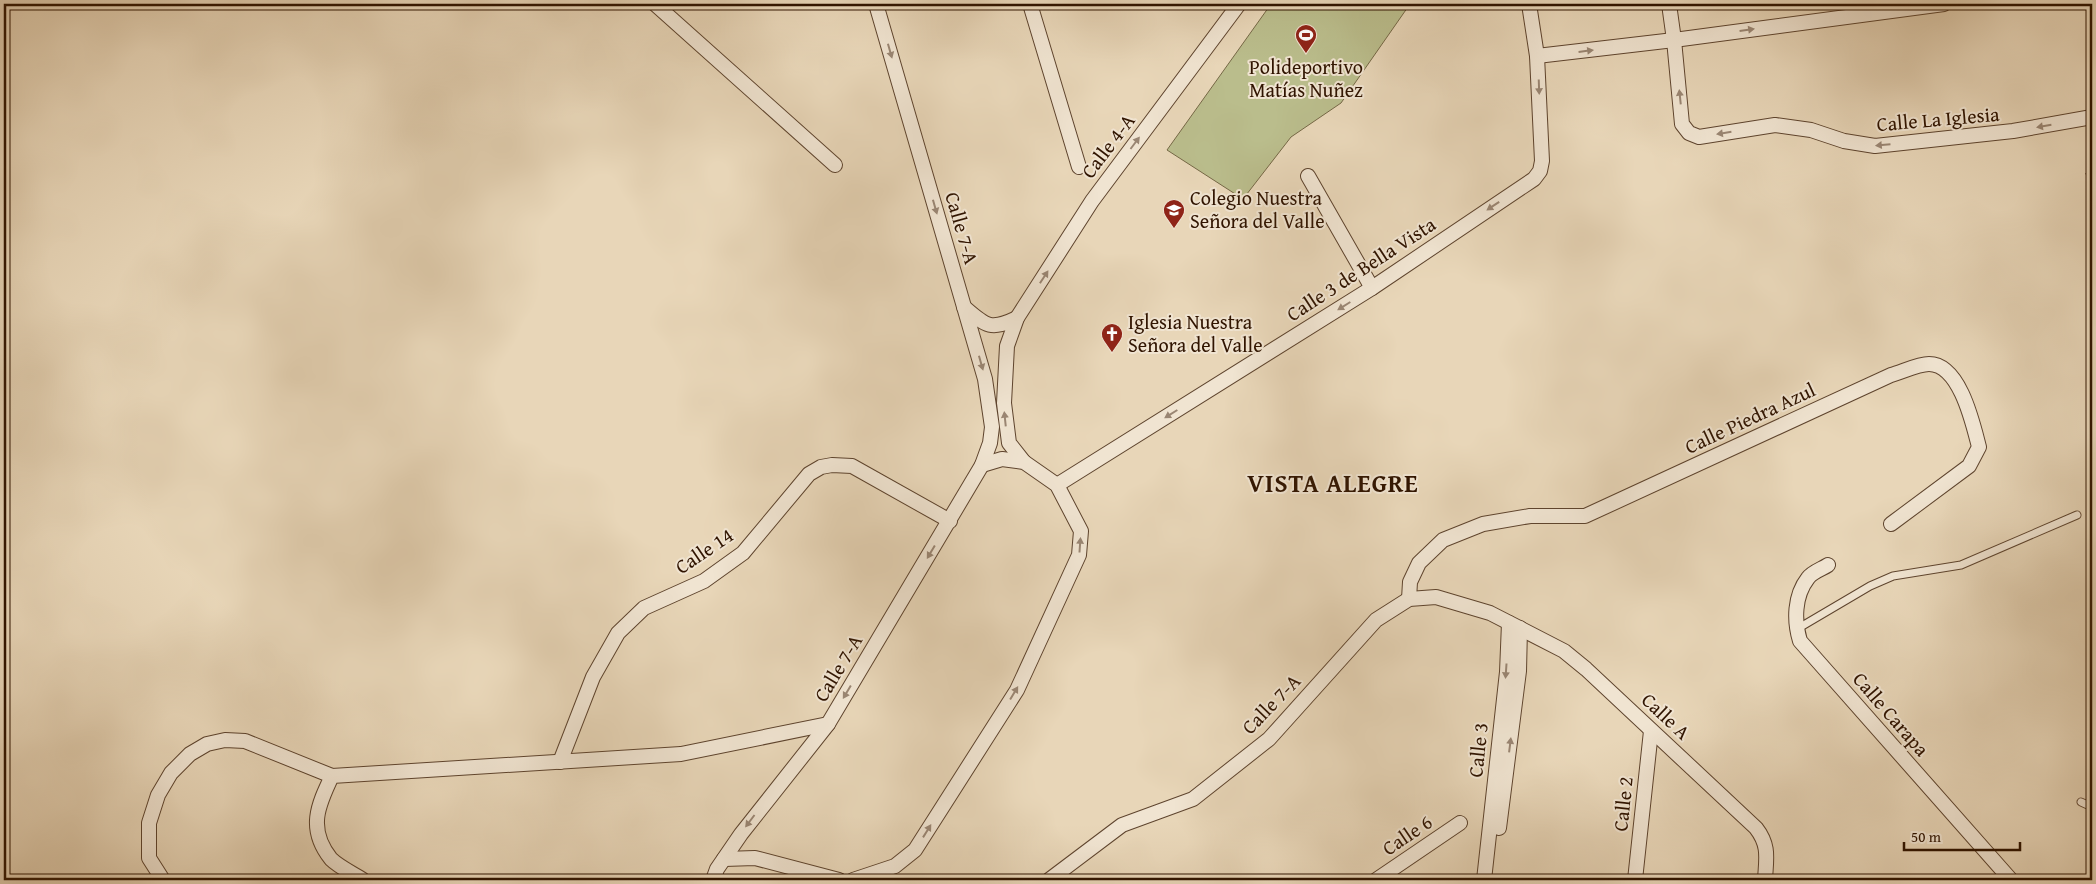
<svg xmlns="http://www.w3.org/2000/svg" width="2096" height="884" viewBox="0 0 2096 884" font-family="'Gentium Book Plus',serif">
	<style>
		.green { fill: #babd8c; stroke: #756846 }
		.building { fill: #d69a78; stroke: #301400 }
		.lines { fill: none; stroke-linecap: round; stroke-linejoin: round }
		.service-casing { stroke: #5e442e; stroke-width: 9 }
		.minor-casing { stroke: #5e442e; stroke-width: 16 }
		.service { stroke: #f0e4d1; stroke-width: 7 }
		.minor { stroke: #f0e4d1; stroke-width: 14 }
		.oneway { fill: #9a8673 }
		.labels { text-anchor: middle; stroke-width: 4; stroke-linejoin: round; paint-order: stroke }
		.poi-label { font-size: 20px; fill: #301400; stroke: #f0e4d1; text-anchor: start }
		.street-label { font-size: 20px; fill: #301400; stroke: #f0e4d1 }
		.district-label { font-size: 25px; font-weight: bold; letter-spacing: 1px; fill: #301400; stroke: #f0e4d1 }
	</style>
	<rect width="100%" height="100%" fill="#e8d6b8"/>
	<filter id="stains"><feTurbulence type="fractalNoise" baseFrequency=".004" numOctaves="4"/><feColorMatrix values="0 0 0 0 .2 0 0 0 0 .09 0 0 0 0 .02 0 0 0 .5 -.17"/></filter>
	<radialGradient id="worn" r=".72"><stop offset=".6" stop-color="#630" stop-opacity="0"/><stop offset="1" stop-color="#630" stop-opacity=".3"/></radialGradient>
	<path class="green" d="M1271,4H1410L1341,103L1291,137L1243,199L1167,150Z"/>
	<path class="building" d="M2092,172V201L2086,173Z"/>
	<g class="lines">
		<g class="service-casing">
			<g id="service">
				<path d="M1797,629L1870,586L1893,576L1961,565L2077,515"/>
				<path d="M2081,802L2092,807"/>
			</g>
		</g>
		<g class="minor-casing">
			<g id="minor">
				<path d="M655,4L835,165"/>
				<path d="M1030,4L1079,167"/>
				<path d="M1669,4L1674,40L1682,124L1689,133L1699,137L1775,125L1811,130L1844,141L1875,146L2013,131L2092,117"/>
				<path d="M1537,56L1674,40L1944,4"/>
				<path d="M1308,176L1372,288"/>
				<path d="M964,307C986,326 990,331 1017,318"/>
				<path d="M1024,462L1009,443L1004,403L1007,346L1017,318L1092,201L1239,4"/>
				<path d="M1057,485L1372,288L1534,179L1540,171L1542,161L1537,56L1529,4"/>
				<path d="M1828,565C1822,569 1812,572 1808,578C1794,596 1794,621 1800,641L2011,880"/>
				<path d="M1409,599L1410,582L1419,563L1443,540L1483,524L1530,516H1585L1891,375C1902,372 1918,364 1929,364C1960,364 1973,424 1979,447L1969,466L1891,524"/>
				<path d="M560,762L593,677L618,633L644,608L704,581L743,553L809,474L821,467L832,465L852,466L950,521"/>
				<path d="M1499,828L1519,671L1520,628"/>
				<path d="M724,859L755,858L839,880"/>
				<path d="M163,880L149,858V823L158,795L171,773L190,754L207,744L225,740L245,741L332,776"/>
				<path d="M363,880C354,874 339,867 331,859C307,829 318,805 332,776L681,754L828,724"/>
				<path d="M713,880L717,869L741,834L828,724L982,465L990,443L992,427L985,379L876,4"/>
				<path d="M853,880L895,866L915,850L1017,690L1079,555L1081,531L1057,485L1024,462L1002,459L982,465"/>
				<path d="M1049,880L1122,825L1193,799L1269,739L1376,620L1409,599L1436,597L1490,613L1564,651L1586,669L1756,828C1770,846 1766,859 1765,880"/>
				<path d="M1376,880L1460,823"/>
				<path d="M1484,880L1507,672L1509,623"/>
				<path d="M1635,880L1651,731"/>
			</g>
		</g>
		<use href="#service" class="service"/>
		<use href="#minor" class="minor"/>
	</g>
	<defs><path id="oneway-solid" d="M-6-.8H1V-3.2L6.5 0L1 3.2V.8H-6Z" transform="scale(1.25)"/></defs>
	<g class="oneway">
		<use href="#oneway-solid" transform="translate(1747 30) rotate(-8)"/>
		<use href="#oneway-solid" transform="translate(890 51) rotate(74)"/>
		<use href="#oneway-solid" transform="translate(1586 51) rotate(-7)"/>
		<use href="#oneway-solid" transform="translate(1539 87) rotate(88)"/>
		<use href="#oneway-solid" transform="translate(1680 97) rotate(-96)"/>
		<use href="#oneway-solid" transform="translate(2044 126) rotate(170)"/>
		<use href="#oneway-solid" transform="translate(1724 133) rotate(171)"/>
		<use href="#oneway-solid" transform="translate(1135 143) rotate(-53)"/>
		<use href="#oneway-solid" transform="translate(1883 145) rotate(175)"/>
		<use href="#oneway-solid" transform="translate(1493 206) rotate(146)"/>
		<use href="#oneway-solid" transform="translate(935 207) rotate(74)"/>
		<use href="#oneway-solid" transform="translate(1044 277) rotate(-57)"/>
		<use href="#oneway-solid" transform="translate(1344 306) rotate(148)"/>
		<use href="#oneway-solid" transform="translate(981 363) rotate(74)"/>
		<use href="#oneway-solid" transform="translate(1171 414) rotate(148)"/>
		<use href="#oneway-solid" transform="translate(1005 419) rotate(-96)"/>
		<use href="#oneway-solid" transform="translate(1080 545) rotate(-86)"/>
		<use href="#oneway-solid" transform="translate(931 552) rotate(121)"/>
		<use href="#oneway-solid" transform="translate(1506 671) rotate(94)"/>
		<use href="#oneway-solid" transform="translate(847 692) rotate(121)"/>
		<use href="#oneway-solid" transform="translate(1014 693) rotate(-59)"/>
		<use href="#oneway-solid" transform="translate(1510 745) rotate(-83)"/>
		<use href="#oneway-solid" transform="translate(750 821) rotate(127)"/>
		<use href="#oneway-solid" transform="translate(927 831) rotate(-58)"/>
	</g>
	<defs>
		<g id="stadium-pin" transform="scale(1.125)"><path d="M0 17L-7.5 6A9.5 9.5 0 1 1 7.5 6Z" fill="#8f2418" stroke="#f0e4d1"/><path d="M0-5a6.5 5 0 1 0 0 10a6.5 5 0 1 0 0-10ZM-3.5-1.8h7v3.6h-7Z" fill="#fff"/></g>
		<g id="school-pin" transform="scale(1.125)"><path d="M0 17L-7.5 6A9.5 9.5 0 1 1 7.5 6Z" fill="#8f2418" stroke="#f0e4d1"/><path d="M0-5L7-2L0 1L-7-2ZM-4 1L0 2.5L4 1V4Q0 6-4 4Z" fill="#fff"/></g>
		<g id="church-pin" transform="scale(1.125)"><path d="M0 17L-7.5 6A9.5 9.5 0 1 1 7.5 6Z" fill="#8f2418" stroke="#f0e4d1"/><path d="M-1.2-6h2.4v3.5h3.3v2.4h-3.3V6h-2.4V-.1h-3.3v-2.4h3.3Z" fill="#fff"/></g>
	</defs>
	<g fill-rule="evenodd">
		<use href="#stadium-pin" x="1306" y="35"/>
		<use href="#school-pin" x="1174" y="210"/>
		<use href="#church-pin" x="1112" y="334"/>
	</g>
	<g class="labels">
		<g class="poi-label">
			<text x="1306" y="74" text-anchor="middle">Polideportivo<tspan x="1306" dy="23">Matías Nuñez</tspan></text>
			<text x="1190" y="205">Colegio Nuestra<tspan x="1190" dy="23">Señora del Valle</tspan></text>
			<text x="1128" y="329">Iglesia Nuestra<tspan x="1128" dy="23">Señora del Valle</tspan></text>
		</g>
		<g class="street-label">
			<text transform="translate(1938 119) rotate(-5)" y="7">Calle La Iglesia</text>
			<text transform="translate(1108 146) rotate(-53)" y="7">Calle 4-A</text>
			<text transform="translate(962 228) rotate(74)" y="7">Calle 7-A</text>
			<text transform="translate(1361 269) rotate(-33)" y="7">Calle 3 de Bella Vista</text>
			<text transform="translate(1750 418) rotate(-25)" y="7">Calle Piedra Azul</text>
			<text transform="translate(704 551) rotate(-34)" y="7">Calle 14</text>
			<text transform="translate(838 668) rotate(-59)" y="7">Calle 7-A</text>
			<text transform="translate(1271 704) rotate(-46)" y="7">Calle 7-A</text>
			<text transform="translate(1891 714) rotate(49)" y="7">Calle Carapa</text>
			<text transform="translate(1666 716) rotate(43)" y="7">Calle A</text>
			<text transform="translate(1478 750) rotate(-84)" y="7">Calle 3</text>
			<text transform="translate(1623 804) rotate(-84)" y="7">Calle 2</text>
			<text transform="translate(1407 835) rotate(-34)" y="7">Calle 6</text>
		</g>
		<g class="district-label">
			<text x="1333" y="492">VISTA ALEGRE</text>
		</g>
	</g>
	<rect width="2096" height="884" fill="none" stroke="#e8d6b8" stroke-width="20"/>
	<rect x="5" y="5" width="2086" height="874" fill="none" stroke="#301400" stroke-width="2.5"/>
	<rect x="10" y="10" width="2076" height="864" fill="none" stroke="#301400"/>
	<path d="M1904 842v8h116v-8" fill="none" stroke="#301400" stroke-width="2.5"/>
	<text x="1911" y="842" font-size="15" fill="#301400" stroke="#f0e4d1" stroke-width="4" paint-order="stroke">50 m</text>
	<rect width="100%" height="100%" filter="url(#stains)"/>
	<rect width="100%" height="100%" fill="url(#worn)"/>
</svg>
